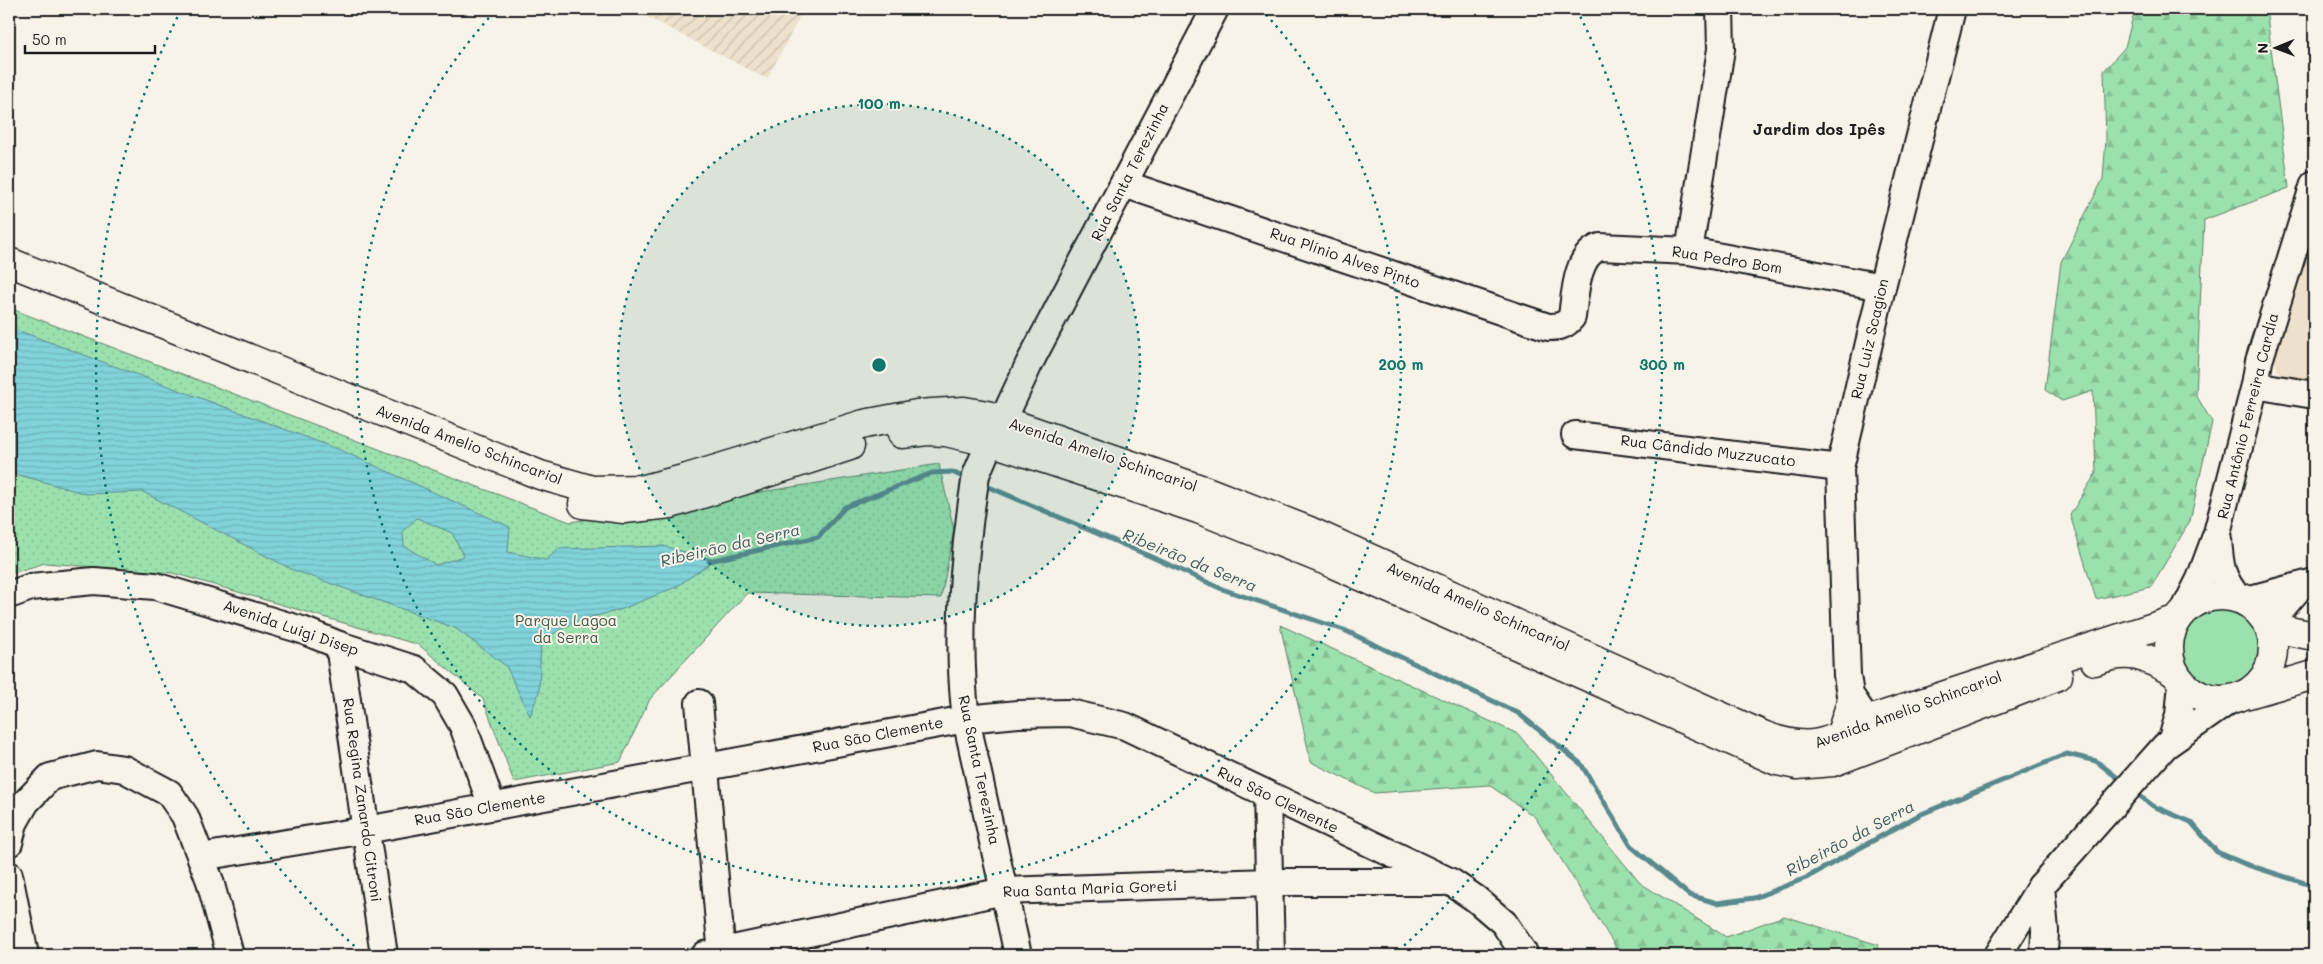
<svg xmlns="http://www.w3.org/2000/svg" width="2323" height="964" viewBox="0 0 2323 964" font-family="Mali,sans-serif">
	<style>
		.built { fill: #ede1cc }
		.industrial { fill: url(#industrial-furrows) }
		.grass { fill: #9be1ae; stroke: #5c7e65 }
		.forest { fill: url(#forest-firs); stroke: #5c7e65 }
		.park { fill: url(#park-dots); stroke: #5c7e65 }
		.water { fill: url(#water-rules); stroke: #59898e; fill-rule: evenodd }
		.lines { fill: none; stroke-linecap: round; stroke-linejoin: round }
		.stream { stroke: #59898e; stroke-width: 5 }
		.minor-casing { stroke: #1c1c1c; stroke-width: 30 }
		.major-casing { stroke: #1c1c1c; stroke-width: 31 }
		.minor { stroke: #f7f3e8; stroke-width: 26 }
		.major { stroke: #f7f3e8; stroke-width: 28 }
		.ring { fill: none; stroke: #0f766e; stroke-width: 2.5; stroke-dasharray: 2.5 5 }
		.labels { text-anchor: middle; stroke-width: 4; stroke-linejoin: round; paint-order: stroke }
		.street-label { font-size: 15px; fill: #1c1c1c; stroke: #f7f3e8 }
		.park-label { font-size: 15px; fill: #425748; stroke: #f7f3e8 }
		.neighbourhood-label { font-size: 16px; font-weight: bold; fill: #1c1c1c; stroke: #f7f3e8 }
		.water-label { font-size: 16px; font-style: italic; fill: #3f5c5e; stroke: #f7f3e8 }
		.centre { fill: #0f766e; stroke: #f7f3e8; stroke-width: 2.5 }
		.ring-label { font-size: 15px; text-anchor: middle; font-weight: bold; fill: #0f766e; stroke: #f7f3e8; stroke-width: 4; stroke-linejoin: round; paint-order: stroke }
	</style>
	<defs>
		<pattern id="industrial-furrows" width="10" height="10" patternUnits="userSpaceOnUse" patternTransform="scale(1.25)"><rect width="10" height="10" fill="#ede1cc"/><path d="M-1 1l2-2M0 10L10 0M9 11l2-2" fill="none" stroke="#cbc0af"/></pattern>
		<pattern id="forest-firs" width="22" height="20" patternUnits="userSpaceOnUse" patternTransform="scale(1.25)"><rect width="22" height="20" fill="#9be1ae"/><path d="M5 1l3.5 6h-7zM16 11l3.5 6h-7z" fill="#85c095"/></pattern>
		<pattern id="park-dots" width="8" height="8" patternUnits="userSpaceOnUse" patternTransform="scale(1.25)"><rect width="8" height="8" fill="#9be1ae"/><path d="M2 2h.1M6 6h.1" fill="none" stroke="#85c095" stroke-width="1.8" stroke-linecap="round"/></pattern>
		<pattern id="water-rules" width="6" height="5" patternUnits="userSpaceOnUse" patternTransform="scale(1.25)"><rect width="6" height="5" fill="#81d2da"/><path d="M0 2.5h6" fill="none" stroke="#6fb4ba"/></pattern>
	</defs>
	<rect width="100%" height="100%" fill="#f7f3e8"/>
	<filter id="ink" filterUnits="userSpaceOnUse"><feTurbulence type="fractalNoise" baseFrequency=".02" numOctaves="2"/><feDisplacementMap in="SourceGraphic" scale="10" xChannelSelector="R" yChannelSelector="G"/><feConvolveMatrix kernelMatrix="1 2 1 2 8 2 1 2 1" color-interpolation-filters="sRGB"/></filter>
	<g filter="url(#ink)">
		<path class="built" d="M2314,228V381L2289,380L2277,370L2274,356Z"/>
		<path class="industrial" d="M632,9H804L767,79Z"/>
		<circle class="grass" cx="2221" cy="649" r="43"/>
		<g class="forest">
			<path d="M2135,9H2266L2289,188L2204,220L2196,395L2212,422L2190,521L2151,587L2096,599L2070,515L2096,473L2093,391L2062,401L2045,390L2061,262L2103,179L2106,139L2104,71L2125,47Z"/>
			<path d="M1280,625L1518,734L1640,883L1726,937L1784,916L1879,945L1875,955H1616L1615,946L1535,817L1489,785L1374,793L1311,762Z"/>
		</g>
		<path class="park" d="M9,308L570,522L939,464L954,530L941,598L747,593L650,699L620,762L514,782L483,699L419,645L173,573L45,563L9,574Z"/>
		<path class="water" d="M9,329L22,332L338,449L510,527L508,552L546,560L559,549L663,546L715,560L676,587L620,610L579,620L541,640L539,692L530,716L506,666L455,628L293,570L143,492L86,494L9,472ZM417,518L452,533L464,556L436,565L404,546L403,531Z"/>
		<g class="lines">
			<g class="stream">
				<path d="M982,484L1152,557L1222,589L1344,630L1518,713L1581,764L1631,846L1689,895L1717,903L1754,898L1806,878L1919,815L2067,754L2096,761L2123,782"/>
				<path d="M709,561L818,537L845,507L932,473L952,472L967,479"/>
				<path d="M2135,792L2153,806L2191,822L2217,852L2245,864L2314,886"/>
			</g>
			<g class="minor-casing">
				<g id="minor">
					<path d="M1124,184L1548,327C1559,327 1565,326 1572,317C1575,295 1576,255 1600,247L1689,251L1882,287"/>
					<path d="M1689,251L1721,49L1720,9"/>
					<path d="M2255,385L2314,395"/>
					<path d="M1575,435L1840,468"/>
					<path d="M2218,539C2220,566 2221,578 2239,599L2254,598L2314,582"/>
					<path d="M9,595L31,587L94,581L155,586L302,630L339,645L414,669L445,695L463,726L492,806"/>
					<path d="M2184,611L2200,579L2217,533L2255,385L2259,361L2314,184"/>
					<path d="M2268,624L2300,587"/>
					<path d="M339,645L384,955"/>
					<path d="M699,703L722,955"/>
					<path d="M1865,717L1850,695L1847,675L1840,468L1882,287L1952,9"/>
					<path d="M2172,739L2179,715L2182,683"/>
					<path d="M1267,795L1271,955"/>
					<path d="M9,843L14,823L26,802L50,777L97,765L124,769L169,793L185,816L210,881L230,955"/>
					<path d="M201,857L366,830L966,719L1018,714L1070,713L1125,726L1451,882L1476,899L1504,923L1525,955"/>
					<path d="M9,875L25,955"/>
					<path d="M2041,886L2045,931L2044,955"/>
					<path d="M705,955L1004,891L1269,882H1443"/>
					<path d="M1018,955L966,719C956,638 963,555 976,475L987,449L1003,420L1029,364L1215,9"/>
					<path d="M1998,955L2041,886L2165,746L2230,700"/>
				</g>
			</g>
			<g class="major-casing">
				<g id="major">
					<path d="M9,262L540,475L592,490L644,489L687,478L864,424L917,414L964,411L987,415L1209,492L1307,530L1765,736C1812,753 1828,743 1869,720L2178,619"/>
					<path d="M902,434L927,431L946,432L1002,445L1198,509L1329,562L1777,761L1797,765L1833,762L2058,676"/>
					<path d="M583,504L624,509L671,504L850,446"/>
					<circle cx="2221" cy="648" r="52"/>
					<path d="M2269,627L2314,636"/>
					<path d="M2095,661C2130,648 2145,656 2175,673"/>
					<path d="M2248,694L2314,675"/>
					<path d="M1840,736L1852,700"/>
				</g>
			</g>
			<use href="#minor" class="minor"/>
			<use href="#major" class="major"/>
		</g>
	</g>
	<circle cx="879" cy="365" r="261" fill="#0f766e" fill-opacity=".12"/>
	<g class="ring">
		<circle cx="879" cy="365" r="261"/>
		<path d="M1261 9A522 522 0 1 1 497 9"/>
		<path d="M360 951A783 783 0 0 1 181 10M1577 10A783 783 0 0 1 1398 951"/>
	</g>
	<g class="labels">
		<g class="street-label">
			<text transform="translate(1130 172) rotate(-63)" y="5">Rua Santa Terezinha</text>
			<text transform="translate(1345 258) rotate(19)" y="5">Rua Plínio Alves Pinto</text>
			<text transform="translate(1727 260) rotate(9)" y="5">Rua Pedro Bom</text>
			<text transform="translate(1870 339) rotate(-77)" y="5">Rua Luiz Scagion</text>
			<text transform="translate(2248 416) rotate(-76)" y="5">Rua Antônio Ferreira Cardia</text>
			<text transform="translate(469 445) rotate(21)" y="5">Avenida Amelio Schincariol</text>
			<text transform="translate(1708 451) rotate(7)" y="5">Rua Cândido Muzzucato</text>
			<text transform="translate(1103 455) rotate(19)" y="5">Avenida Amelio Schincariol</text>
			<text transform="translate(1478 607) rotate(24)" y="5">Avenida Amelio Schincariol</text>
			<text transform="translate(291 628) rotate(19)" y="5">Avenida Luigi Disep</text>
			<text transform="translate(1908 710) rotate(-20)" y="5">Avenida Amelio Schincariol</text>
			<text transform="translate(878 735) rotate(-11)" y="5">Rua São Clemente</text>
			<text transform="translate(979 770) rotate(78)" y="5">Rua Santa Terezinha</text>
			<text transform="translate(362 800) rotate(82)" y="5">Rua Regina Zanardo Citroni</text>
			<text transform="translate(1278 800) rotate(26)" y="5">Rua São Clemente</text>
			<text transform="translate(480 809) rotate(-10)" y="5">Rua São Clemente</text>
			<text transform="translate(1090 889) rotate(-2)" y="5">Rua Santa Maria Goreti</text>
		</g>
		<g class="park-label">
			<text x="566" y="626">Parque Lagoa<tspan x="566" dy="17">da Serra</tspan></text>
		</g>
		<g class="neighbourhood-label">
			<text x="1819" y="135">Jardim dos Ipês</text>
		</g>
		<g class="water-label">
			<text transform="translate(730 545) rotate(-13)" y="6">Ribeirão da Serra</text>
			<text transform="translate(1190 560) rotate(22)" y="6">Ribeirão da Serra</text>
			<text transform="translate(1850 838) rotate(-28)" y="6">Ribeirão da Serra</text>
		</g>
	</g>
	<circle cx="879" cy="365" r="8" class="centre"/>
	<g class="ring-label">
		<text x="879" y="109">100 m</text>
		<text x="1401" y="370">200 m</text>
		<text x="1662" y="370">300 m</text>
	</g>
	<rect width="2323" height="964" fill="none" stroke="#f7f3e8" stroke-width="30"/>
	<rect x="15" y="15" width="2293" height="934" fill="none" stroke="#1c1c1c" stroke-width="2" filter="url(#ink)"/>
	<g transform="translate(2276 48) rotate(269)" stroke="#f7f3e8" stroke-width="4" paint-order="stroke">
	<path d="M0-4L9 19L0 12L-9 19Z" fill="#1c1c1c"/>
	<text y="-8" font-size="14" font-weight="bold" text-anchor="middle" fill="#1c1c1c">N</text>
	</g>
	<path d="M25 45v8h130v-8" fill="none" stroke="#1c1c1c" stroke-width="2.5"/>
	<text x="32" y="45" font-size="15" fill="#1c1c1c" stroke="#f7f3e8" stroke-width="4" paint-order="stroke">50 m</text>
</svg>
